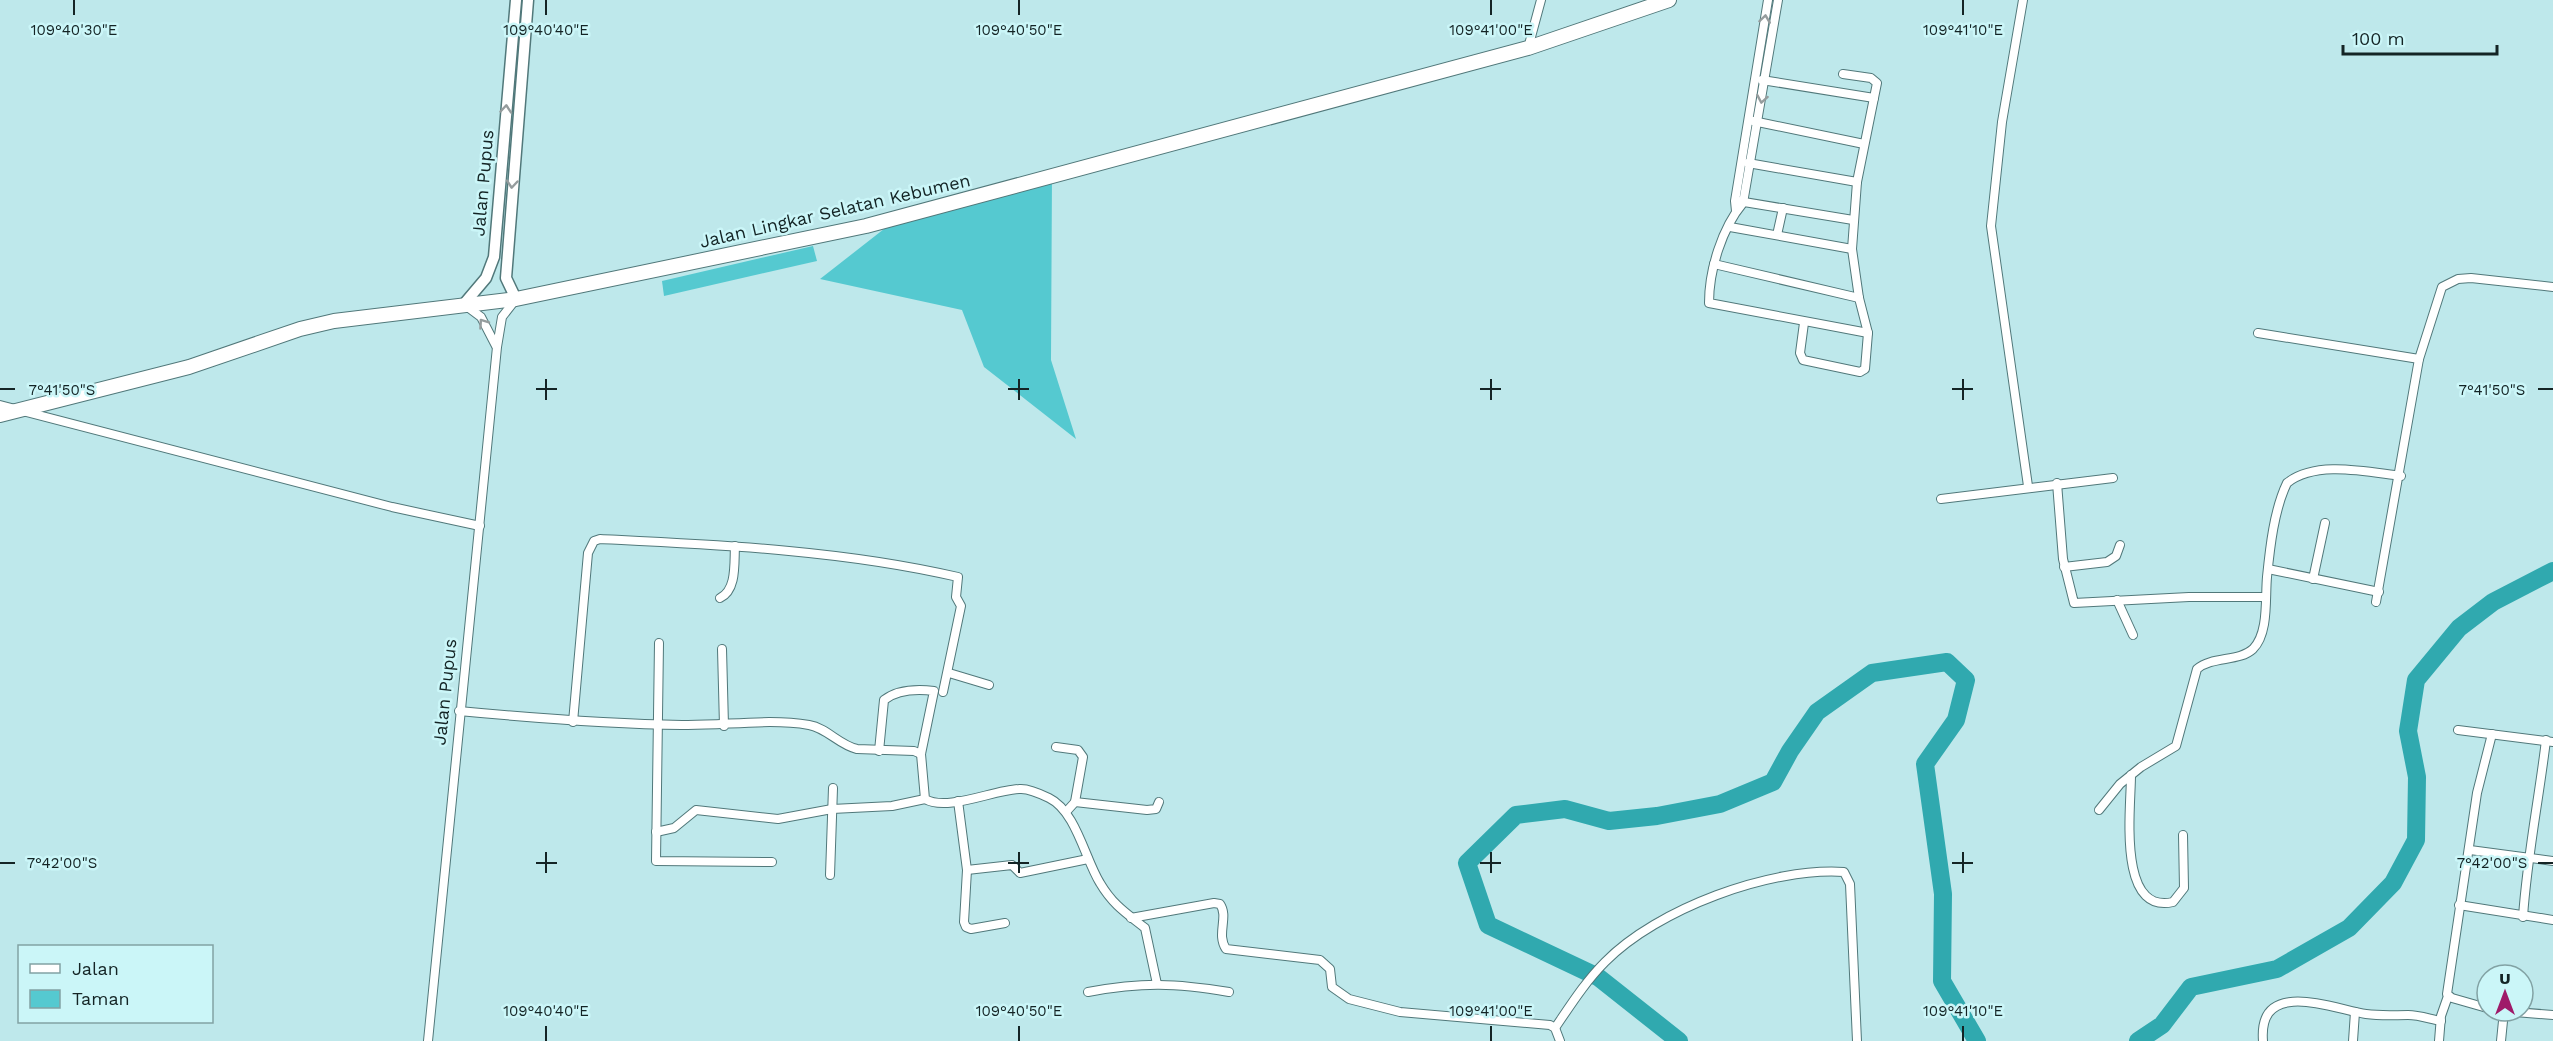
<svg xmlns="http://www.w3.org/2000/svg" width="2553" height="1041" viewBox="0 0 2553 1041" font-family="'Work Sans',sans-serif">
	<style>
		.green { fill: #55c9d0 }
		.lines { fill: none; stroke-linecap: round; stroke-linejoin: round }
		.river { stroke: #30a9af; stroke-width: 18 }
		.minor-casing { stroke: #51787a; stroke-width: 10 }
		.tertiary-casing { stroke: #51787a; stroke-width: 13 }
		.trunk-casing { stroke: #51787a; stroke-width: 16 }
		.minor { stroke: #fff; stroke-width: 8 }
		.tertiary { stroke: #fff; stroke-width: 10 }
		.trunk { stroke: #fff; stroke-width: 14 }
		.oneway { stroke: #959c9d }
		.ticks { fill: none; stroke: #142425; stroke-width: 2 }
		.labels { text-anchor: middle; stroke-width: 5; stroke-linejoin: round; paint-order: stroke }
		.street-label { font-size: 18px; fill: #142425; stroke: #cbf6f8 }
		.ticks-label { font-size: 15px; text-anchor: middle; fill: #142425; stroke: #cbf6f8; stroke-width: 5; stroke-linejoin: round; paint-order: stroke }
	</style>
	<rect width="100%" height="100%" fill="#bee8eb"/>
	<g class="green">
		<path d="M1052,174L1051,360L1076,439L984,367L962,310L820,279L907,211Z"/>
		<path d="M813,246L817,261L664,296L662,281Z"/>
	</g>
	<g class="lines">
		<g class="river">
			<path d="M1679,1041L1598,977L1488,925L1467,863L1516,815L1565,809L1609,821L1657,816L1720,804L1773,782L1790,751L1817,712L1872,673L1947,662L1966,680L1956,720L1925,764L1943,894L1942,981L1977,1041"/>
			<path d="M2138,1041L2162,1025L2191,987L2277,969L2349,928L2393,883L2416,840L2417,777L2408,731L2416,680L2459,628L2493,602L2553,571"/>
		</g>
		<g class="minor-casing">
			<g id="minor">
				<path d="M1778,0L1743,203C1722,228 1709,270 1709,303L1868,333"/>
				<path d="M2023,0L2002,122L1991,226L2028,486"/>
				<path d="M1528,48L1541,0"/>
				<path d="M1762,80L1874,98"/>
				<path d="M1753,121L1864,144"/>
				<path d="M1748,163L1857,182"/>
				<path d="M1738,201L1853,220"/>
				<path d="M1736,211L1735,201L1768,0"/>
				<path d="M1730,227L1852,249"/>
				<path d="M1777,235L1783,208"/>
				<path d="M1714,264L1859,298"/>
				<path d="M465,305L481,317L496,346"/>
				<path d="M1804,323L1800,353L1803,360L1860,372L1865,369L1868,333L1859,298L1852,249L1857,182L1877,83L1871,78L1843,74"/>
				<path d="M2258,333L2419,359"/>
				<path d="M0,405L392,507L480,526"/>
				<path d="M2057,483L2063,559L2074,603L2189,597H2266"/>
				<path d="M1941,499L2113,478"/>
				<path d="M2064,567L2107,562L2116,556L2120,545"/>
				<path d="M2268,569L2379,592"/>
				<path d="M2313,579L2325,523"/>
				<path d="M720,598C737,590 734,563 735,546"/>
				<path d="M2117,600L2133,635"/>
				<path d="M2376,602L2419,359L2442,287L2458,279L2471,278L2553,287"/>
				<path d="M659,643L656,861L772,862"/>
				<path d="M722,649L724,726"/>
				<path d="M949,673L989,685"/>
				<path d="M459,711C533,718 607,724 682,725C723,726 768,718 809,725C827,728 839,745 857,749L914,751L921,754"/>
				<path d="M573,722L588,553L594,541L600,539C720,545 842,550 958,577L956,597L961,606L943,692"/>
				<path d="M2458,730L2553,742"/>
				<path d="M1056,747L1078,750L1083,757L1075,802L1066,812"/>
				<path d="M879,751L884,700C897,690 917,689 934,691L921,754L925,799C947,812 993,790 1019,789C1028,788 1041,794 1049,798C1076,811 1085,859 1100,883C1113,905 1126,913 1145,928L1157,984"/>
				<path d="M2131,775C2131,808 2117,915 2173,902L2184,888L2183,835"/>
				<path d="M958,801L967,870L964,922L966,927L971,929L1005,923"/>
				<path d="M1075,802L1147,810L1156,809L1159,802"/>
				<path d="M2099,810L2120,784L2141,767L2176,746L2197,669C2212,656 2239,662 2253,649C2269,633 2265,598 2267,577C2270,547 2274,510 2287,483C2316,460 2367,472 2401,476"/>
				<path d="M656,832L674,828L696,810L778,819L832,809L892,806L925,799"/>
				<path d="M2470,850L2553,861"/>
				<path d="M967,870L1012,865L1020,873L1088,859"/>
				<path d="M830,875L833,788"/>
				<path d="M2459,905L2553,920"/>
				<path d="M2523,917C2527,857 2539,799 2546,740"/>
				<path d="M1131,918L1214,903L1220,904C1229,917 1216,934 1226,949L1320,960L1330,969L1332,987L1349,999L1400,1012L1550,1025L1555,1028L1560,1041"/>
				<path d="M1088,992C1143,982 1175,983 1229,992"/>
				<path d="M2487,1008L2452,998L2447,994L2477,793L2492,734"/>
				<path d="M2502,1011L2553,1015"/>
				<path d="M1555,1028C1570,1006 1585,982 1605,962C1657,909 1770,867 1844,872L1850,884L1857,1041"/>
				<path d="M428,1041L497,347L502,317L516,299"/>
				<path d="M2263,1041C2258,977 2333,1009 2366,1014C2381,1016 2394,1015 2408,1015C2419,1015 2430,1019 2441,1021"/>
				<path d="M2353,1041L2355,1012"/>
				<path d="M2439,1041L2441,1016L2448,996"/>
				<path d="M2501,1041L2504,1011"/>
			</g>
		</g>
		<g class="tertiary-casing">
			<g id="tertiary">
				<path d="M516,299L506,278L528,0"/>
				<path d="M464,304L486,278L494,257L516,0"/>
			</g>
		</g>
		<g class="trunk-casing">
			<path id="trunk" d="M0,415L189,367L300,329L334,321L516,299L866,226L1528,48L1669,0"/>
		</g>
		<use href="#minor" class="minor"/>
		<use href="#tertiary" class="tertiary"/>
		<use href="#trunk" class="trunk"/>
	</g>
	<defs><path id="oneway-chevron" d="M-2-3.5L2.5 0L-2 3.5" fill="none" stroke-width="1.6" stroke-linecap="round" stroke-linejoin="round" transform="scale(1.5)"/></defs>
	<g class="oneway">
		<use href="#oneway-chevron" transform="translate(1765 19) rotate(-82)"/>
		<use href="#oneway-chevron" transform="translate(1762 99) rotate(100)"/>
		<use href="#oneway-chevron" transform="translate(506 109) rotate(-85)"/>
		<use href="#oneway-chevron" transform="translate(512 184) rotate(95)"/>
		<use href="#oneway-chevron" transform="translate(483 323) rotate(-125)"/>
	</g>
	<path class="ticks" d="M74,0V15M546,0V15M1019,0V15M1491,0V15M1963,0V15M546,379V400M1019,379V400M1491,379V400M1963,379V400M0,389H15M536,389H557M1008,389H1029M1480,389H1501M1952,389H1973M2538,389H2553M546,852V873M1019,852V873M1491,852V873M1963,852V873M0,863H15M536,863H557M1008,863H1029M1480,863H1501M1952,863H1973M2538,863H2553M546,1026V1041M1019,1026V1041M1491,1026V1041M1963,1026V1041"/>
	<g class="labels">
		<g class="street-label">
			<text transform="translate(483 183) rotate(-85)" y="6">Jalan Pupus</text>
			<text transform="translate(835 211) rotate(-13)" y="6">Jalan Lingkar Selatan Kebumen</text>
			<text transform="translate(445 692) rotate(-84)" y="6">Jalan Pupus</text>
		</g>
	</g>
	<g class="ticks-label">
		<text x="74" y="35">109°40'30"E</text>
		<text x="546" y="35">109°40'40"E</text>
		<text x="1019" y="35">109°40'50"E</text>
		<text x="1491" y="35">109°41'00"E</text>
		<text x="1963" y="35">109°41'10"E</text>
		<text x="62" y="395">7°41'50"S</text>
		<text x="2492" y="395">7°41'50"S</text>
		<text x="62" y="868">7°42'00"S</text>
		<text x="2492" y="868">7°42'00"S</text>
		<text x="546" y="1016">109°40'40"E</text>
		<text x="1019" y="1016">109°40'50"E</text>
		<text x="1491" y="1016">109°41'00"E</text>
		<text x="1963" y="1016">109°41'10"E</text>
	</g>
	<rect x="18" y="945" width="195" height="78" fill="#cbf6f8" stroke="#82a2a4" stroke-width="1.5"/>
	<rect x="30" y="964" width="30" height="9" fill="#ffffff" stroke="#82a2a4" stroke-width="1.5"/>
	<text x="72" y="975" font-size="18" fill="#142425">Jalan</text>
	<rect x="30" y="990" width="30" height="18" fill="#55c9d0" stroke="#82a2a4" stroke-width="1.5"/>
	<text x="72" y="1005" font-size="18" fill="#142425">Taman</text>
	<g transform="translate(2505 993)"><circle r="28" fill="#cbf6f8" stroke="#82a2a4" stroke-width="1.5"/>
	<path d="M0-4.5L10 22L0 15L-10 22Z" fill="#9f1a69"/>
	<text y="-9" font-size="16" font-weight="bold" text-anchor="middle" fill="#142425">U</text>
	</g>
	<path d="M2343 45v9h154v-9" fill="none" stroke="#142425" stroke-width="3"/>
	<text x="2352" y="45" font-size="18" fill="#142425" stroke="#cbf6f8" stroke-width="4.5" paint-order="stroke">100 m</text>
</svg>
